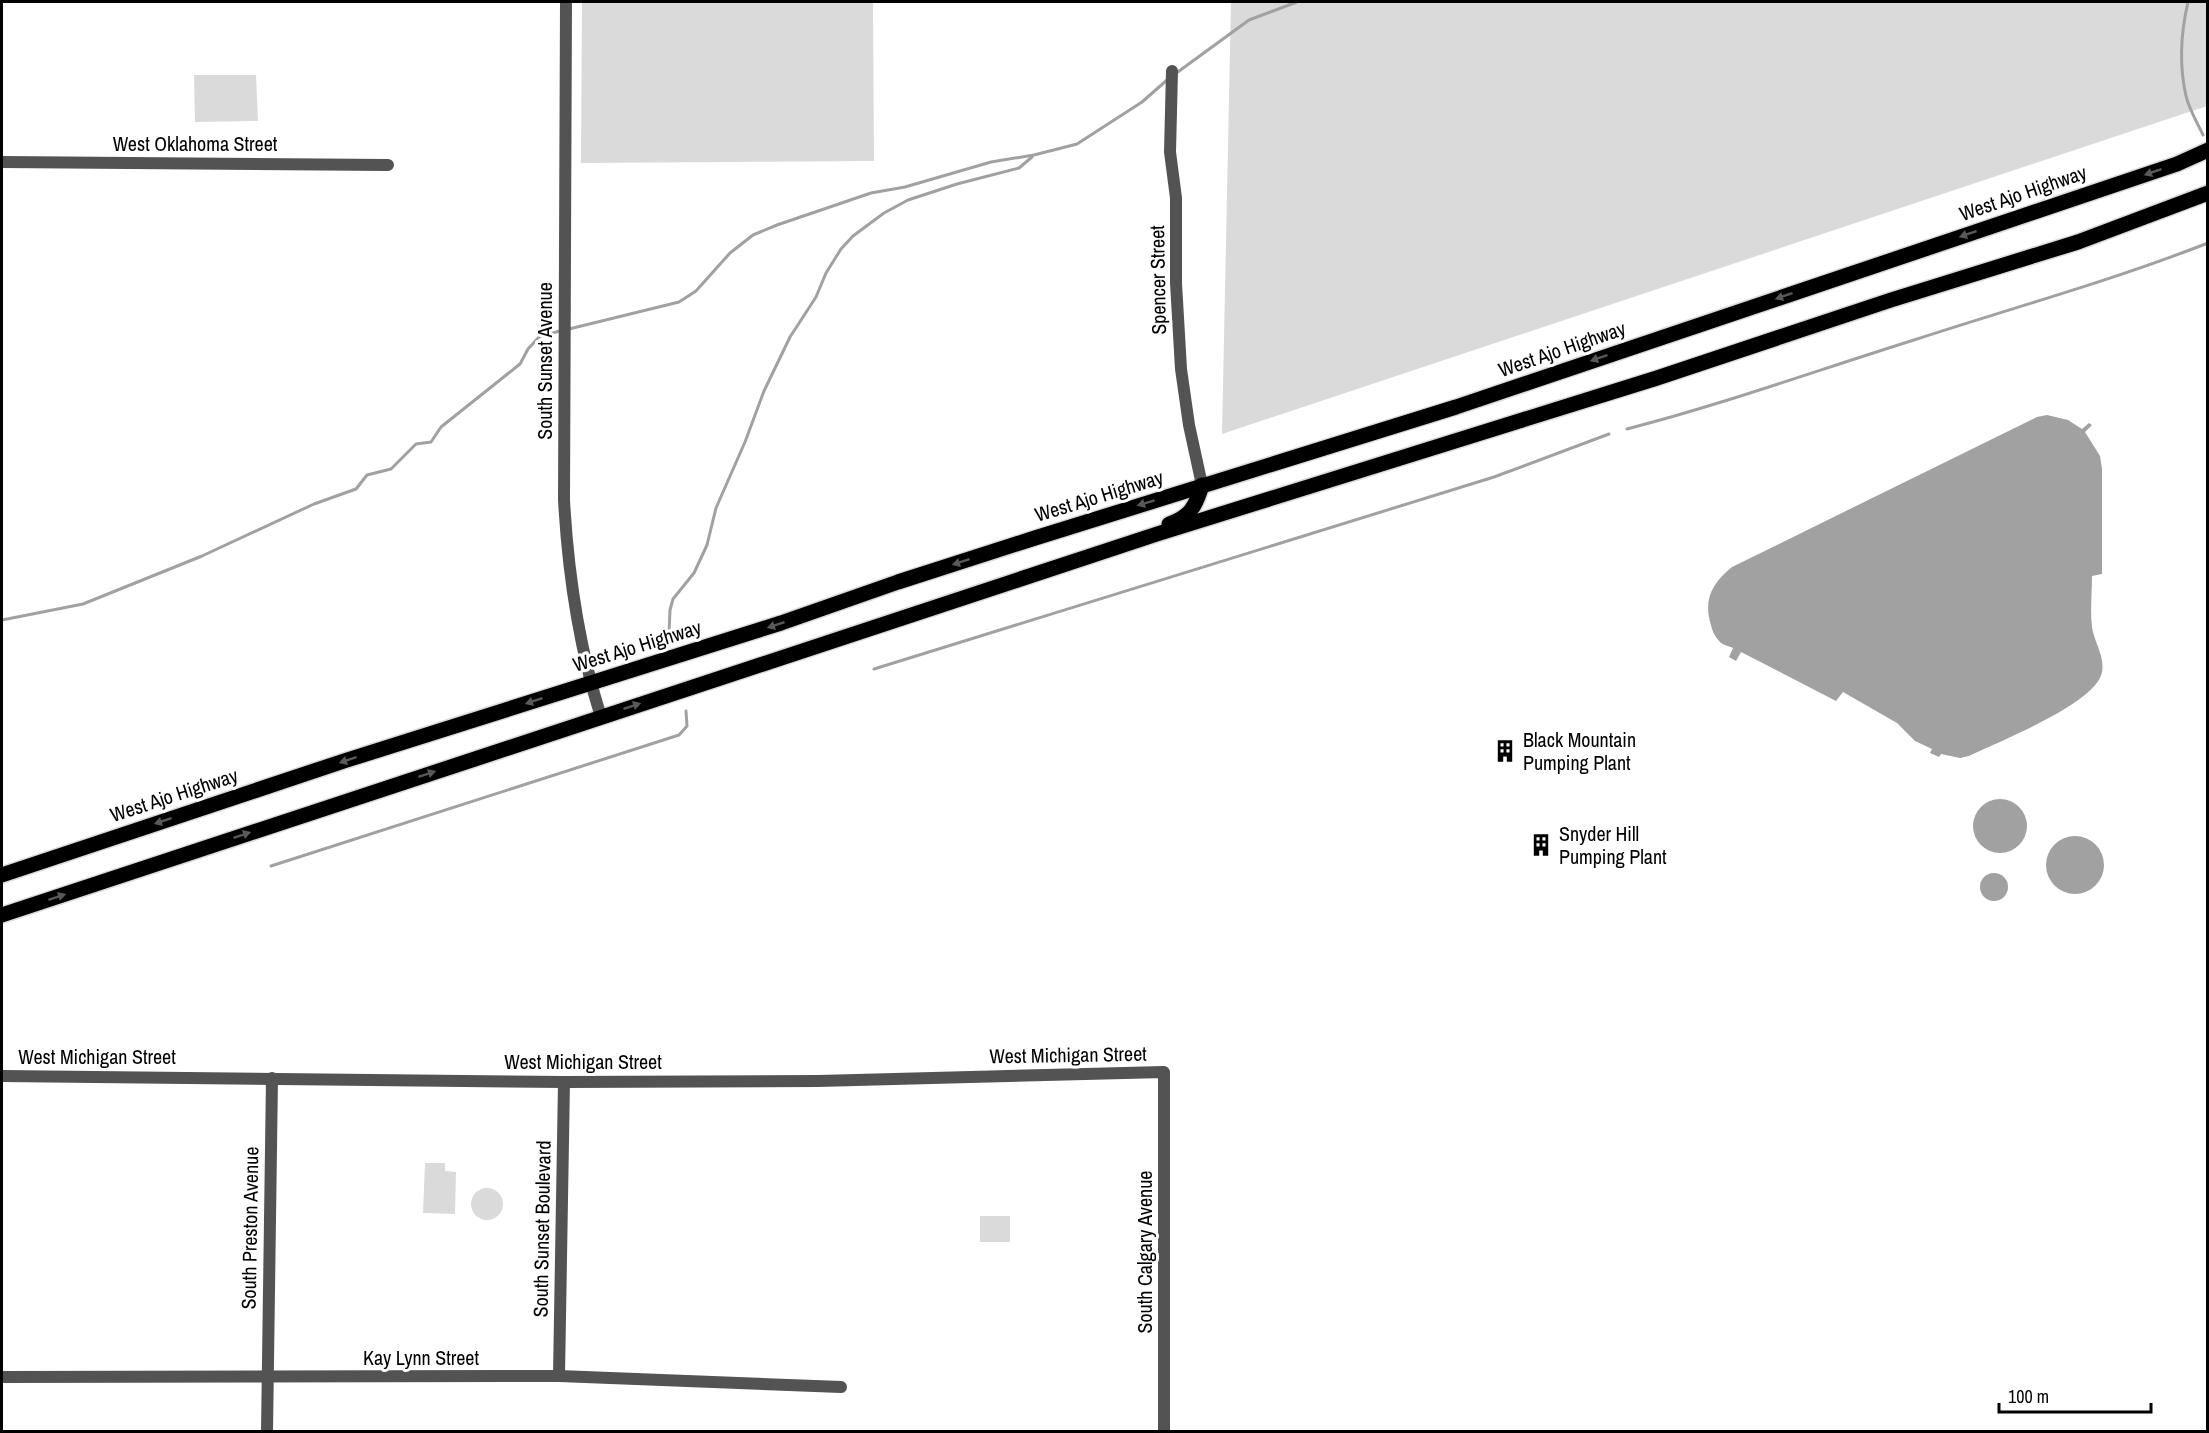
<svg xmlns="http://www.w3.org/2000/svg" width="2209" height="1433" viewBox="0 0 2209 1433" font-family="'Archivo Narrow',sans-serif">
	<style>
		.green { fill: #dadada }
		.water { fill: #a1a1a1 }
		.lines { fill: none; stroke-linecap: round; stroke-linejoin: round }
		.stream { stroke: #a1a1a1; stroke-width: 3 }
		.major-casing { stroke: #dbdbdb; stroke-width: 18 }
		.minor { stroke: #535353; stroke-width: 12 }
		.major { stroke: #000; stroke-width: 15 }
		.oneway { fill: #595959 }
		.labels { text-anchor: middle; stroke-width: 6; stroke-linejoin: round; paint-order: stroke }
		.street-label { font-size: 20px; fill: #000; stroke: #fff }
		.poi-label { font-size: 20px; fill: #000; stroke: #fff; text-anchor: start }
	</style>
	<rect width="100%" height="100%" fill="#fff"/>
	<g class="green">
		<path d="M582,2H873L874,161L581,163Z"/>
		<path d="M1231,2H2207V106L1222,434Z"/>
		<path d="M194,75H256L258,121L195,122Z"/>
		<path d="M425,1163H445V1171L456,1172L455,1214L423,1213Z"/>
		<circle cx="487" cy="1204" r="16"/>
		<rect x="980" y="1216" width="30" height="26"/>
	</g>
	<g class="water">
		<path d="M2047,415L2068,420L2082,429L2089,423L2092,425L2085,432L2100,456L2102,469V574L2092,576C2092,593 2090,611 2092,627C2094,642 2105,656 2102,672C2097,703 1998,742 1969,756L1960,758L1941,754L1939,757L1930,753L1932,749L1915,741L1897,723L1843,692L1836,701L1741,652L1736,661L1729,657L1733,648C1729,646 1723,645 1720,642C1716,638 1712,631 1711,625C1703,600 1712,583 1732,567L2037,417Z"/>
		<circle cx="2000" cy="826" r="27"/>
		<circle cx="2075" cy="865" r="29"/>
		<circle cx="1994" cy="887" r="14"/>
	</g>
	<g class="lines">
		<g class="stream">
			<path d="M2188,2C2181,32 2179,65 2186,96C2189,109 2197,122 2203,135"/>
			<path d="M1175,74L1249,20L1297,2"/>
			<path d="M569,329L679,302L696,291L730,253L753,235L777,225L871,193L905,187L991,162L1034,155L1077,144L1142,102L1167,80"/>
			<path d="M1627,429C1724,404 1818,370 1914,340C2012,308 2111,281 2208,243"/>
			<path d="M2,620L83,604L202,556L314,504L356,489L367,475L391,469L416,444L431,442L441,427L520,364L528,349L539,337L563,330"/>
			<path d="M669,634L670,610L673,599L694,573L707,545L716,508L745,442L764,391L790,337L816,297L826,273L841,249L853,236L884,213L908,200L957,184L1019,168L1032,157"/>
			<path d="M874,669L1494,477L1609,434"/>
			<path d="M271,866L679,735L687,726L686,711"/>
		</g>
		<g class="major-casing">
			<g id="major">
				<path d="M1169,524C1190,517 1196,506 1202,485"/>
				<path d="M2,875L347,760L781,623L898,582L1035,538L1456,407L2177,164L2208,150"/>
				<path d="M2,915L1157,534L1657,378L1891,300L2078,242L2208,193"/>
			</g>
		</g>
		<g class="minor">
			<path d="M566,2L564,500C568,573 579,647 601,717"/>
			<path d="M1172,71L1170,152L1176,198V283L1181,369L1189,425L1202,485"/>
			<path d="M2,162L388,165"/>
			<path d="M2,1076L564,1082L818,1081L1164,1072V1432"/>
			<path d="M559,1376L564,1082"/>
			<path d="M2,1377L559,1376L841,1387"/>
			<path d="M267,1432L272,1078"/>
		</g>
		<use href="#major" class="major"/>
	</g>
	<defs><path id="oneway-solid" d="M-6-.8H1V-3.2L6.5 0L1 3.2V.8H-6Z" transform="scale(1.5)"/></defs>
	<g class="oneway">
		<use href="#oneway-solid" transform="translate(2153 172) rotate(161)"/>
		<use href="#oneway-solid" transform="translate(1968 234) rotate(161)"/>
		<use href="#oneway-solid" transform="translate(1784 296) rotate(161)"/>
		<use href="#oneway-solid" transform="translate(1599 358) rotate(161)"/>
		<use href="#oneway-solid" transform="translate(1146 503) rotate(163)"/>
		<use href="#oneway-solid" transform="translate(961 562) rotate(162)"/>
		<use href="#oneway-solid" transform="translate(776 625) rotate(162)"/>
		<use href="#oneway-solid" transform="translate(534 701) rotate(162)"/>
		<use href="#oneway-solid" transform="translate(632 706) rotate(-18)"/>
		<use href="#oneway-solid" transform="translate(348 760) rotate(162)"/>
		<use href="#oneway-solid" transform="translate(427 774) rotate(-18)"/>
		<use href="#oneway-solid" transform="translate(163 821) rotate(162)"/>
		<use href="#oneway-solid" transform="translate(242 835) rotate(-18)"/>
		<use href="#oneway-solid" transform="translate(57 897) rotate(-18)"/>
	</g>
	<defs>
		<g id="building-bare" transform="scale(1.8)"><path d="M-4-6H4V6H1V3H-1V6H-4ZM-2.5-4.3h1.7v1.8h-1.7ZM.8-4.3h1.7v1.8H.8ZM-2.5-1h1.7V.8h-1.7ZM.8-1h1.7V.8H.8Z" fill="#000" stroke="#fff" stroke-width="2.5" paint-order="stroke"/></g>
	</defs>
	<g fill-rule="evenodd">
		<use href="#building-bare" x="1505" y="751"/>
		<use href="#building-bare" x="1541" y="845"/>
	</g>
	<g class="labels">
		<g class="street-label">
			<text x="195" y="151">West Oklahoma Street</text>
			<text transform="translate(2023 193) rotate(-19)" y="7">West Ajo Highway</text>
			<text transform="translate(1158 280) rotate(-91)" y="7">Spencer Street</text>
			<text transform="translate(1562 349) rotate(-19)" y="7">West Ajo Highway</text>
			<text transform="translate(545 361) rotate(-90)" y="7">South Sunset Avenue</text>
			<text transform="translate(1099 496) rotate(-17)" y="7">West Ajo Highway</text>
			<text transform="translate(637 646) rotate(-17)" y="7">West Ajo Highway</text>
			<text transform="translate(174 795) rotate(-18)" y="7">West Ajo Highway</text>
			<text transform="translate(1068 1055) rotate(-1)" y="7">West Michigan Street</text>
			<text x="97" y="1064">West Michigan Street</text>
			<text x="583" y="1069">West Michigan Street</text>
			<text transform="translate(250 1228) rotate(-89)" y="7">South Preston Avenue</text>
			<text transform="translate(542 1229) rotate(-89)" y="7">South Sunset Boulevard</text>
			<text transform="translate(1145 1252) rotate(-90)" y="7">South Calgary Avenue</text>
			<text x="421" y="1365">Kay Lynn Street</text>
		</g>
		<g class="poi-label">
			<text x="1523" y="747">Black Mountain<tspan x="1523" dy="23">Pumping Plant</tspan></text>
			<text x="1559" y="841">Snyder Hill<tspan x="1559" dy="23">Pumping Plant</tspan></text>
		</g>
	</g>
	<rect width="2209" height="1433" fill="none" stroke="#000000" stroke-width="6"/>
	<path d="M1999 1403v9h152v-9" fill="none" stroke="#000000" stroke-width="3"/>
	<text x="2008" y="1403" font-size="18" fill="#000000" stroke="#ffffff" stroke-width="4.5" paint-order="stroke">100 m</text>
</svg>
